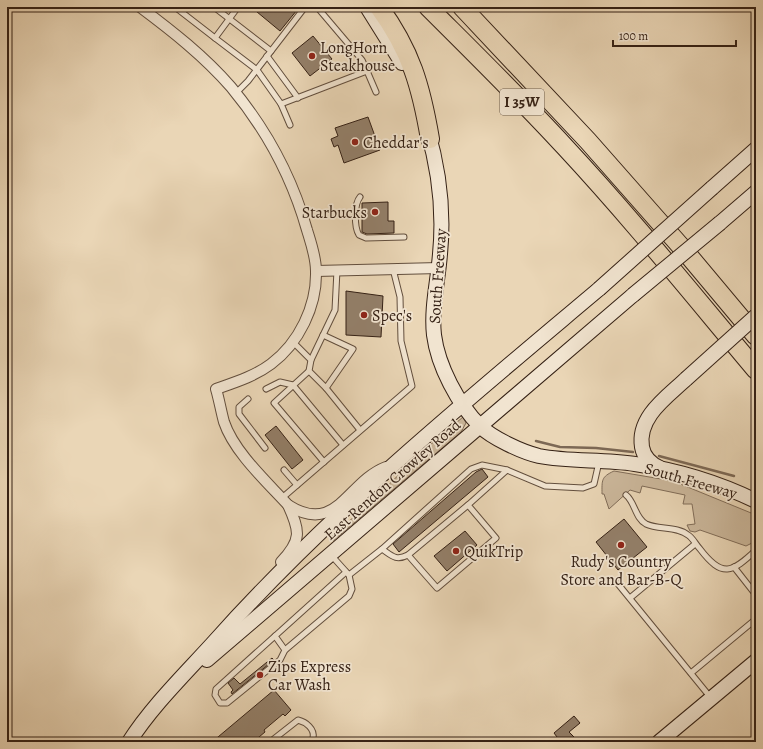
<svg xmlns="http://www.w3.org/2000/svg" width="763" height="749" viewBox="0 0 763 749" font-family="Alegreya,serif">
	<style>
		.green { fill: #cbb79b; stroke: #806c58 }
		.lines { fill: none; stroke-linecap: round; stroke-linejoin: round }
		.stream { stroke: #7c6855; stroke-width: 2.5 }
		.building { fill: #937f69; stroke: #352115 }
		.lane-casing { stroke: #624e3d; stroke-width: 7 }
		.street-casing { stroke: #624e3d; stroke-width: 12 }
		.secondary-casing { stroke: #352115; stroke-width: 16 }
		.highway-casing { stroke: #352115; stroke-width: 20 }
		.lane { stroke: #f1e4d0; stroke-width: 5 }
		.street { stroke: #f1e4d0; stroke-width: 10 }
		.secondary { stroke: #f1e4d0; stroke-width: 14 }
		.highway { stroke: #ead6b6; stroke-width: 18 }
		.secondary-bridge-casing { stroke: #352115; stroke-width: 16; stroke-linecap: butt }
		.secondary-bridge { stroke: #f1e4d0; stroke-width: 14 }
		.poi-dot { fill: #8f2418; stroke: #f1e4d0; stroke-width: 1.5 }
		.labels { text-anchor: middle; stroke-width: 3.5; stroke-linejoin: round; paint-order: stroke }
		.shield { fill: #f1e4d0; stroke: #6d5c4d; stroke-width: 1 }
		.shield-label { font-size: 15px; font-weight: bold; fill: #352115 }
		.poi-label { font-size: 16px; fill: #352115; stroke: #f1e4d0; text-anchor: start }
		.street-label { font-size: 16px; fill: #352115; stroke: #f1e4d0 }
	</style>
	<rect width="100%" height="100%" fill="#ead6b6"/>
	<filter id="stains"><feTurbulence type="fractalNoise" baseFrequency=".005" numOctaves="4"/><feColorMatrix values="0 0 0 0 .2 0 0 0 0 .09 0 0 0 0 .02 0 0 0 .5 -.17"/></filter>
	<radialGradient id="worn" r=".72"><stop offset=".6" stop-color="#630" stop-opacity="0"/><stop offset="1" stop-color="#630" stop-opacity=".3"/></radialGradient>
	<g class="green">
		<path d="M463,417L466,423L461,432L334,540H331V537L371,502L423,451Z"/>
		<path d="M614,471L673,481L756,515V541L746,546L700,530L695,532L690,531L687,525L695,524L692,504H683L685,495L642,486L640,493L630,490L609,509L604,494H602C602,480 601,477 614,471Z"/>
	</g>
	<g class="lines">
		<g class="stream">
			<path d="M536,441L560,447L596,448L633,452"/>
			<path d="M659,456L734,476"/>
		</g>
	</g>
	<g class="building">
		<path d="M251,7H294L297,10L280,31Z"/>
		<path d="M313,36L332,59L310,76L292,53Z"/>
		<path d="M368,117L380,150L344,163L338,145L334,147L331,139L338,136L335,128Z"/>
		<path d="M388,202V221H394V233L367,234L362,232V203Z"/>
		<path d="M346,291L383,296L381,337L346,335Z"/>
		<path d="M276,426L303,460L292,469L265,435Z"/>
		<path d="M482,469L488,477L399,552L393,544L476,472Z"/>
		<path d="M624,519L647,547L618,570L596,542Z"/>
		<path d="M465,531L477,545L447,571L434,556Z"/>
		<path d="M272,658L274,660L232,694L231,692L233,690L228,683L234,678L240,684Z"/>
		<path d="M274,690L291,710L285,716L283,714L264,730L265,732L253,742H212Z"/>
		<path d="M574,716L580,723L569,732L575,738L570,742H552L557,737L554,733Z"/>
	</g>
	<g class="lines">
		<g class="lane-casing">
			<g id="lane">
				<path d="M175,7L215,38L238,7"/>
				<path d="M214,7L271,51"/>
				<path d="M317,7L362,60L367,71"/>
				<path d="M215,38L257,70L281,104"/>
				<path d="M267,56L298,98"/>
				<path d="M236,93L248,81L305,7"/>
				<path d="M290,125L281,104L367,71L376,92"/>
				<path d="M360,197C354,204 354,227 359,235L366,238L404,237"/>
				<path d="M293,342L311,360L309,371L326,388L353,349L323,335"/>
				<path d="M311,360L335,310L337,270"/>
				<path d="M309,371L274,403L324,462"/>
				<path d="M326,388L360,430"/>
				<path d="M266,389L280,382L293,385L343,445"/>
				<path d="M248,399L239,407V414L265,448"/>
				<path d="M284,470L297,485"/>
				<path d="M626,495C635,502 635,518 646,524C658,530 677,526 688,535C693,538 696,545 700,549C722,578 732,573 756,550"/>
				<path d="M282,498L412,386L401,341L400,297L393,269"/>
				<path d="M382,549L471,469L482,465L507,470"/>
				<path d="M331,555L349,575L382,549C392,556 396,561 408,555L437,588L496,538L468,505L507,470L545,486L583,488L594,484L599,462"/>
				<path d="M408,555L468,505"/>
				<path d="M734,567L756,595"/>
				<path d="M618,584L711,698"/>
				<path d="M630,598L695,544"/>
				<path d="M275,636L216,689L215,695L220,703H227L280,660L285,650L349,596L352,589L349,575"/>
				<path d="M285,650L275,636L346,572"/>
				<path d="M691,673L756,619"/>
				<path d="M270,742L298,720C306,722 315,729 313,738L310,742"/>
			</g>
		</g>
		<g class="street-casing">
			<g id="street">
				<path d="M140,7C172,31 204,56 231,87C266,129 292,177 307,230C311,243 316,257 316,271C317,306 299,343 271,364C255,376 236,382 216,389C219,399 221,411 224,422C234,452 267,482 288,505C337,536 347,482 386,467"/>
				<path d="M316,271L439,268"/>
				<path d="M281,562C302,540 300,531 288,505"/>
			</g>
		</g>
		<g class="secondary-casing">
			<g id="secondary">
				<path d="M367,7L402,63"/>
				<path d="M427,129C439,169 444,213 440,254C438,281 431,308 434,335C438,366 458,404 480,426C492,438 522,452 539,456C570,462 603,459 635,464C676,470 719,483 756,501"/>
				<path d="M712,188L756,149"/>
				<path d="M720,223L756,192"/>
				<path d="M660,468C651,464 644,458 642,447C637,417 667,397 686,379"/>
				<path d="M207,660L633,295"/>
				<path d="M129,742C152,706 185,674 214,642C330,512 466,401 599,289"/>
				<path d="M659,742L756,661"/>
			</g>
		</g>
		<g class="highway-casing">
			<g id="highway">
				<path d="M379,7C411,51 421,86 430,139"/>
				<path d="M428,7C474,53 521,99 565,147C632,219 693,295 756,370"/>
				<path d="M462,7L588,141L684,250L756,336"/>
			</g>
		</g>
		<use href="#lane" class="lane"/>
		<use href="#street" class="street"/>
		<use href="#secondary" class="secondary"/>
		<use href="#highway" class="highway"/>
		<g class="secondary-bridge-casing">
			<g id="secondary-bridge">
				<path d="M599,289L712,188"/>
				<path d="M633,295L720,223"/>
				<path d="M686,379L756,316"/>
			</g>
		</g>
		<use href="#secondary-bridge" class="secondary-bridge"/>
	</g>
	<g class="poi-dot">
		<circle cx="312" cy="56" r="4"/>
		<circle cx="355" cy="142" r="4"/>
		<circle cx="375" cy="212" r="4"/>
		<circle cx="364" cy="315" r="4"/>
		<circle cx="621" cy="545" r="4"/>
		<circle cx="456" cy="551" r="4"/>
		<circle cx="260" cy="675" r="4"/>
	</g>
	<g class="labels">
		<rect class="shield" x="500" y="89" width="44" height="26" rx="3"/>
		<g class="shield-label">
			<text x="522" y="107">I 35W</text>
		</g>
		<g class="poi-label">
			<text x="320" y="53">LongHorn<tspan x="320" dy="18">Steakhouse</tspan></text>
			<text x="363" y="148">Cheddar's</text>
			<text x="367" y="218" text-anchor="end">Starbucks</text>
			<text x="372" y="321">Spec's</text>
			<text x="464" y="557">QuikTrip</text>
			<text x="621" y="567" text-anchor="middle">Rudy's Country<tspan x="621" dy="18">Store and Bar-B-Q</tspan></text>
			<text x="268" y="672">Zips Express<tspan x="268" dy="18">Car Wash</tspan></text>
		</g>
		<g class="street-label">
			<text transform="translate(437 276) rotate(-86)" y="6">South Freeway</text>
			<text transform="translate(392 479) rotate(-41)" y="6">East Rendon Crowley Road</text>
			<text transform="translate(691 480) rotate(16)" y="6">South Freeway</text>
		</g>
	</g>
	<rect width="763" height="749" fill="none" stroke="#ead6b6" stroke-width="24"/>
	<rect x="8" y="8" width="747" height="733" fill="none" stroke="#352115" stroke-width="2"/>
	<rect x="12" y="12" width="739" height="725" fill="none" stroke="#352115"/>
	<path d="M613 40v6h123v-6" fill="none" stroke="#352115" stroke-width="2"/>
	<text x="619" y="40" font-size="12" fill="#352115" stroke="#f1e4d0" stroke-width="3" paint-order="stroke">100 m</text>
	<rect width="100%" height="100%" filter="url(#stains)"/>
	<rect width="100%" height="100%" fill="url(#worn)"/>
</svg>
